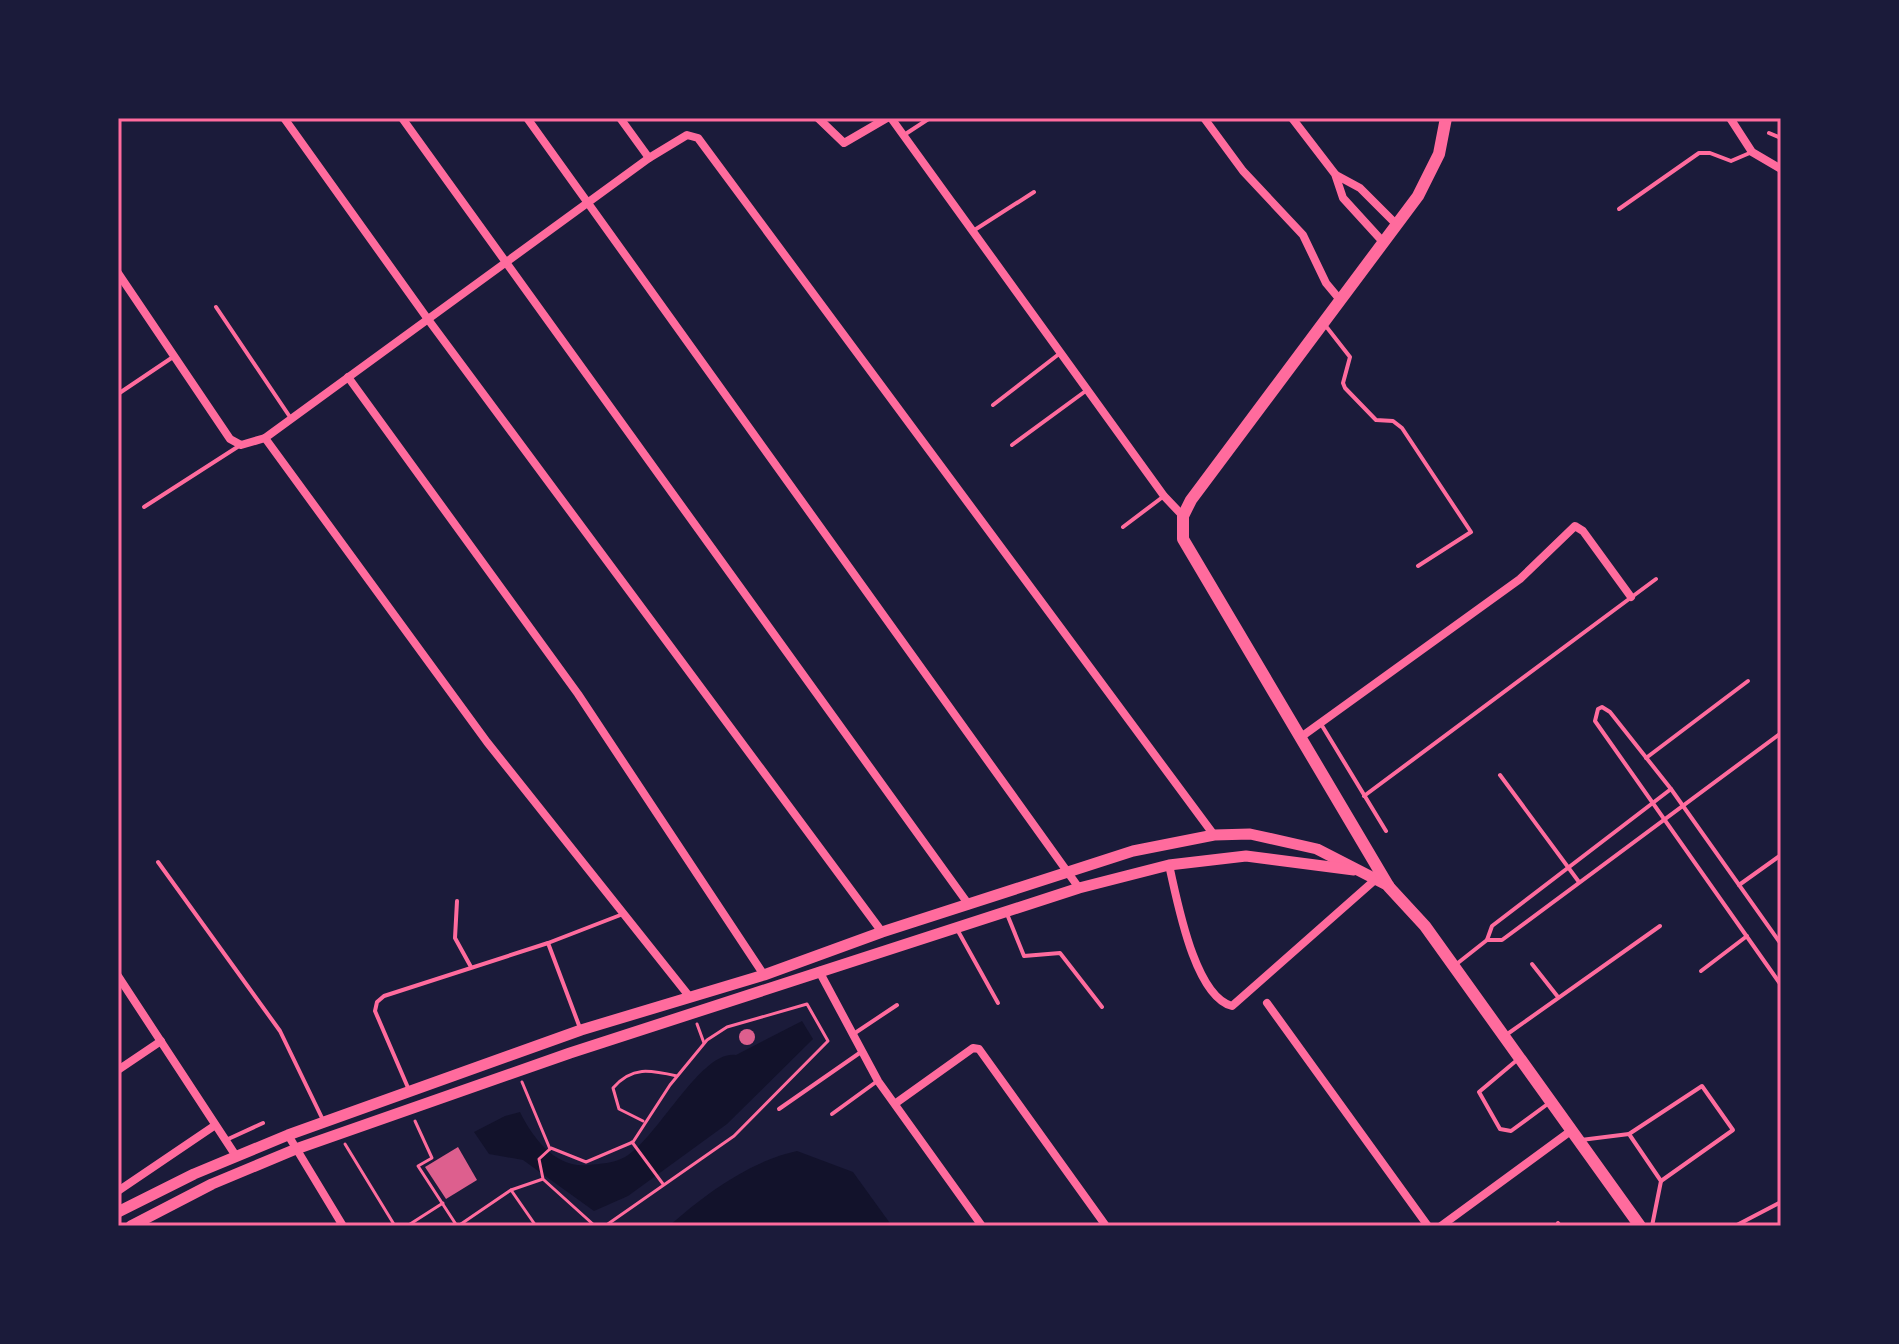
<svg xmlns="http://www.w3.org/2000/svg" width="1899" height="1344" viewBox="0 0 1899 1344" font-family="'Alegreya Sans',sans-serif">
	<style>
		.water { fill: #12122b }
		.building { fill: #dd5f8e }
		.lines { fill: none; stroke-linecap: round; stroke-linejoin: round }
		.path { stroke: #ff6b9d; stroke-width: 3 }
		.service { stroke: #ff6b9d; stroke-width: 4 }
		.minor { stroke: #ff6b9d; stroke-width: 8 }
		.tertiary { stroke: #ff6b9d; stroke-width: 11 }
		.secondary { stroke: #ff6b9d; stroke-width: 12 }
		.neatline { fill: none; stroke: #ff6b9d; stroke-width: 3 }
	</style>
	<rect width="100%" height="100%" fill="#1b1b3a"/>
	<g class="water">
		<path d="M802,1021L813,1039L727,1124L628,1196L594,1211L523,1160L489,1154L474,1132L505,1116L520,1112C533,1139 557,1169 588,1165C600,1164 614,1163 625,1157C658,1138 701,1049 736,1055Z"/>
		<path d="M797,1151L853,1172L892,1226H669C705,1194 750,1161 797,1151Z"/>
	</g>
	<g class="building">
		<circle cx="747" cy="1037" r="8"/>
		<path d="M458,1147L477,1180L446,1199L425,1167Z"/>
	</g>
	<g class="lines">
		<g class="path">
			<path d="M697,1024L704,1043"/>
			<path d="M522,1082L550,1149"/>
			<path d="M415,1121L432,1158L418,1166L457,1226"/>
			<path d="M643,1121L619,1109L613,1088C632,1066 650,1070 677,1076"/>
			<path d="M632,1142L663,1184"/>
			<path d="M345,1144L395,1226"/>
			<path d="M544,1180L595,1226"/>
			<path d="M511,1190L543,1179L539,1159L551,1148L586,1162L633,1142L670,1085L707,1040L727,1027L807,1004L828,1041L734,1136L605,1226"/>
			<path d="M407,1226L443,1203"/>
			<path d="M458,1226L511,1190L536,1226"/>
		</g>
		<g class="service">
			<path d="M1769,133L1781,138"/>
			<path d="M904,135L930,118"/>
			<path d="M1619,209L1699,153H1710L1731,161L1752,152"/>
			<path d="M973,231L1034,192"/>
			<path d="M216,307L290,417"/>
			<path d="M1325,325L1350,357L1343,383L1345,388L1376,420L1393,421L1402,428L1471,532L1418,566"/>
			<path d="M118,394L173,357"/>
			<path d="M993,405L1059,354"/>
			<path d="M1012,445L1087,390"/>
			<path d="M144,507L239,446"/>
			<path d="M1123,527L1164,496"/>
			<path d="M1321,724L1386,831"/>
			<path d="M1646,758L1748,681"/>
			<path d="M1500,775L1579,882"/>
			<path d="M1364,796L1656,579"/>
			<path d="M158,862L280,1031L323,1120"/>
			<path d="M1739,885L1781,855"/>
			<path d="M457,901L455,938L471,967"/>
			<path d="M1007,914L1024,956L1060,953L1102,1007"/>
			<path d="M958,931L998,1003"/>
			<path d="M1487,940H1502L1781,733"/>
			<path d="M548,943L580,1028"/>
			<path d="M1781,944L1671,789L1610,712L1602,707L1598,709L1595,721L1781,985"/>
			<path d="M1532,964L1558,997"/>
			<path d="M1454,966L1487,940L1492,926L1671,789"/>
			<path d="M1701,971L1747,936"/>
			<path d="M852,1035L897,1005"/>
			<path d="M1506,1035L1660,926"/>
			<path d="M1517,1060L1479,1092L1500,1129L1511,1131L1549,1103"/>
			<path d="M409,1090L375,1011L377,1002L384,996L548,943L623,914"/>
			<path d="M779,1109L861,1052"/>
			<path d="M832,1114L876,1082"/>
			<path d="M1629,1134L1702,1086L1733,1130L1661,1181"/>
			<path d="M226,1140L263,1123"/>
			<path d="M1581,1140L1629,1134L1661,1181L1652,1226"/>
			<path d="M1558,1223L1560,1226"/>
			<path d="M1735,1226L1781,1202"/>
		</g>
		<g class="minor">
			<path d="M284,118L427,318L882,932"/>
			<path d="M402,118L969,905"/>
			<path d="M527,118L1079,888"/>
			<path d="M620,118L649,158"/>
			<path d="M818,118L844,143L887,118"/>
			<path d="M891,118L1164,496L1183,516"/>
			<path d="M1204,118L1243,171L1303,235L1326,283L1341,301"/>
			<path d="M1292,118L1335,174L1343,198L1384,243"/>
			<path d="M1730,118L1752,152L1781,169"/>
			<path d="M1336,175L1360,188L1397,225"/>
			<path d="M118,273L230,439L241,445L265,438"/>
			<path d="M348,377L578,694L764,975"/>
			<path d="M1301,737L1520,579L1575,526L1583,531L1631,597"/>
			<path d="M1169,865C1177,899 1194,996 1232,1006L1376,879"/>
			<path d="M819,971L878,1081L982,1226"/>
			<path d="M118,976L236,1156"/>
			<path d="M689,996L487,742L265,438L649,158L687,135L698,138L1214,835"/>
			<path d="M1267,1003L1428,1226"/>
			<path d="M118,1070L161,1041"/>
			<path d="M896,1103L973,1048L979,1049L1106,1226"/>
			<path d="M288,1135L343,1226"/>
			<path d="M118,1191L214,1126"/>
			<path d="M1441,1226L1572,1130"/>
		</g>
		<g class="tertiary">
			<path d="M118,1212L194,1174L288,1135L581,1030L764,975L882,932L1133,851L1214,835L1250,834L1317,849L1389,886"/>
			<path d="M131,1226L212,1184L296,1149L570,1053L1079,888L1169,865L1246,856L1354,870"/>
		</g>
		<path class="secondary" d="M1446,118L1439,154L1418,196L1191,500L1183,516V539L1389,887L1425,926L1640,1226"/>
	</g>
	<rect width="1899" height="1344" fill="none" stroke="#1b1b3a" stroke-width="240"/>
	<rect x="120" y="120" width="1659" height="1104" class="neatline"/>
</svg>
